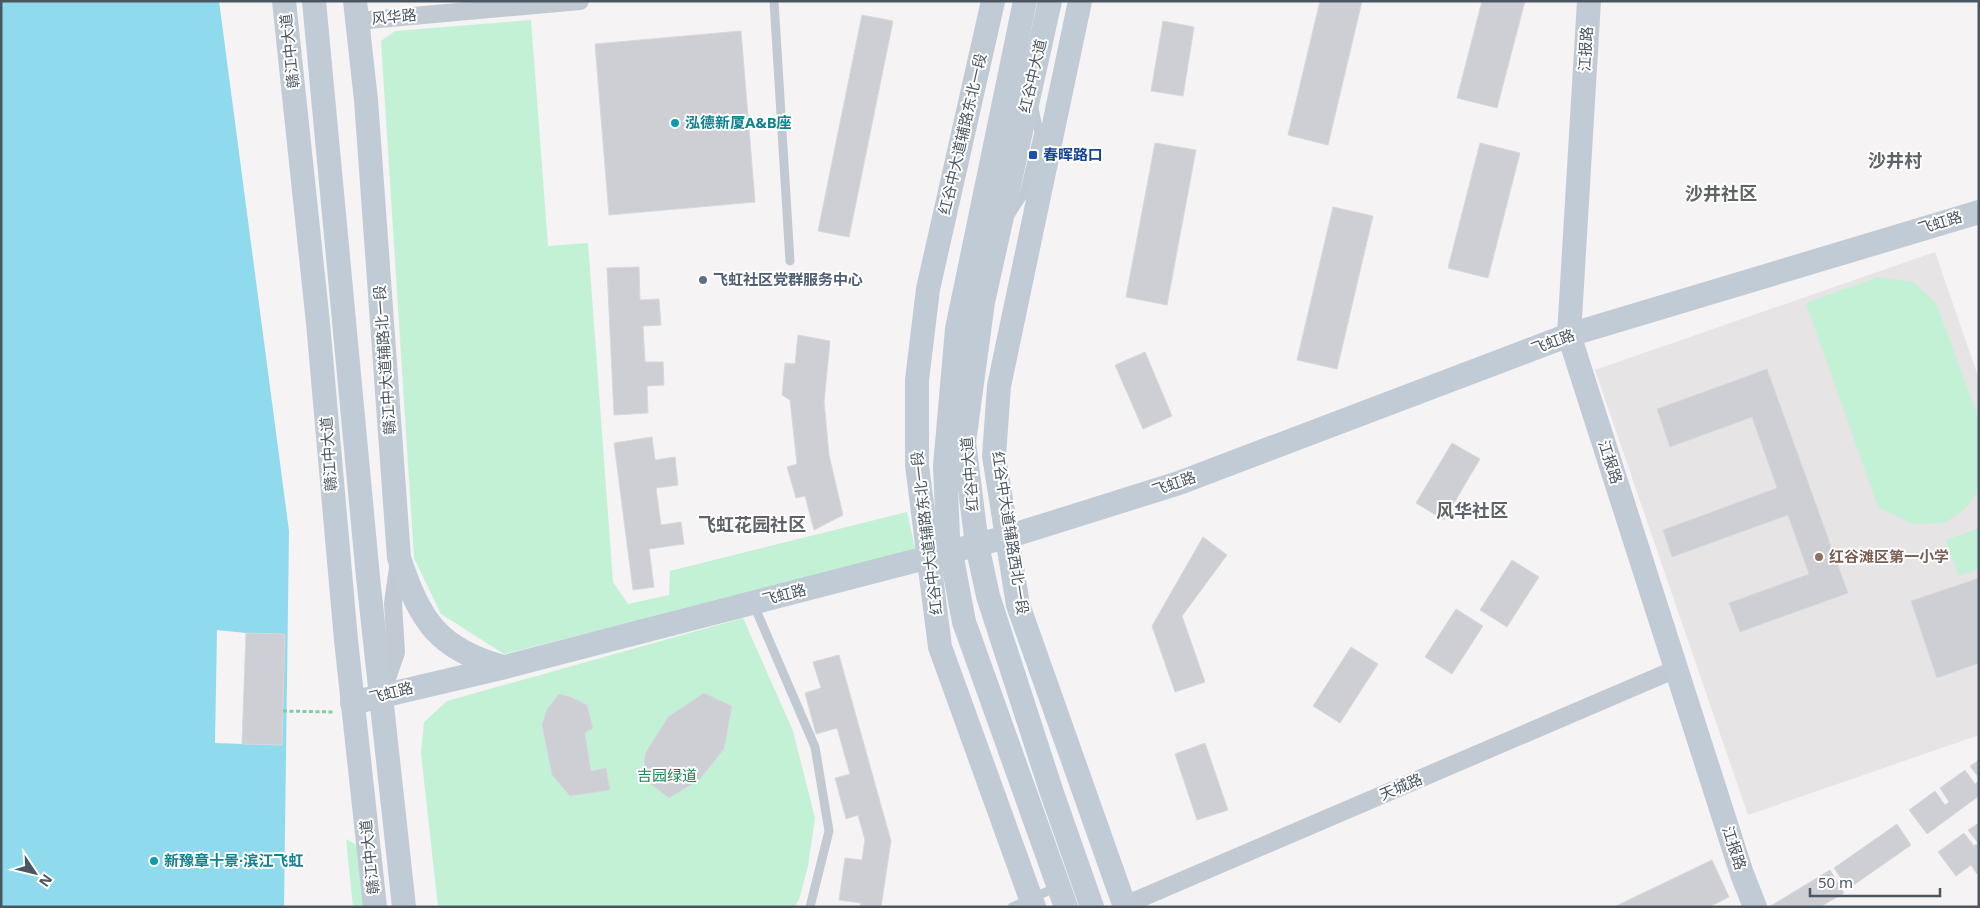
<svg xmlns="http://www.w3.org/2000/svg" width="1980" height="908" viewBox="0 0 1980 908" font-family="'Noto Sans','Noto Sans SC',sans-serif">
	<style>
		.education { fill: #e6e4e5 }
		.green { fill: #c3f1d5 }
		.water { fill: #90daee }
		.pier { fill: #f5f3f3 }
		.building { fill: #cdcfd5; stroke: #d7d9de }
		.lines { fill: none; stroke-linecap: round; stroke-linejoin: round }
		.path { stroke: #7ad0a6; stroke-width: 3; stroke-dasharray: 4 2.5; stroke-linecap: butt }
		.lane { stroke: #c1cad2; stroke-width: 9 }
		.street { stroke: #c1cad2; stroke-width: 18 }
		.secondary { stroke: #c1cbd6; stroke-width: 24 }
		.culture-dot { fill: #0f9aa8; stroke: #fff; stroke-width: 2 }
		.transit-dot { fill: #1a4fb4; stroke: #fff; stroke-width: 2 }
		.service-dot { fill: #5c6f8a; stroke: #fff; stroke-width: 2 }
		.education-dot { fill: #8d6e63; stroke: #fff; stroke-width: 2 }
		.labels { text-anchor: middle; stroke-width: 4; stroke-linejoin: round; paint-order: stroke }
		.street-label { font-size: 15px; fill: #4a5661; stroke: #fff }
		.culture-label { font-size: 15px; font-weight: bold; fill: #0d838f; stroke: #fff; text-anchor: start }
		.transit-label { font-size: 15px; font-weight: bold; fill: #164399; stroke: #fff; text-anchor: start }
		.service-label { font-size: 15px; font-weight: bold; fill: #4e5e75; stroke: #fff; text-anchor: start }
		.education-label { font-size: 15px; font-weight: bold; fill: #785e54; stroke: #fff; text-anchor: start }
		.park-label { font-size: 15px; fill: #17864f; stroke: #fff }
		.quarter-label { font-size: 18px; font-weight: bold; fill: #5f6368; stroke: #fff }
	</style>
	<rect width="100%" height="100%" fill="#f5f3f3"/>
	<path class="education" d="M1935,252L1979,379V735L1748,815L1595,370Z"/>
	<g class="green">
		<path d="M531,20L548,246L588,243L613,582L628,604L669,595L670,571L907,512L916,552L504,654L441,614L414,558L381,41L395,31Z"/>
		<path d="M1878,277L1913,282L1936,303L1979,420V490L1964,510L1944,523L1913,524L1878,507L1806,303Z"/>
		<path d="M1979,528V569L1959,576L1946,540Z"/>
		<path d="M743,618L793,731L815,818L808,866L799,900L794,907H438L421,753L424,722L447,701Z"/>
		<path d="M346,839L357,845L367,907H353Z"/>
	</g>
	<path class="water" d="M1,1H219L289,531L284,907H1Z"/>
	<path class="pier" d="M217,630L246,633L242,744L215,743Z"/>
	<g class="building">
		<path d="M1320,1H1362L1328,145L1288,135Z"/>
		<path d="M1482,1H1525L1497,108L1457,98Z"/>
		<path d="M862,15L893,21L849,237L818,231Z"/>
		<path d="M1163,21L1194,27L1183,96L1151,91Z"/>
		<path d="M741,31L755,202L609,215L595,44Z"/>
		<path d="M1155,143L1196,150L1167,305L1126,297Z"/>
		<path d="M1480,143L1520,153L1488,278L1448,268Z"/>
		<path d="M1333,207L1373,216L1337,369L1297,360Z"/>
		<path d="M639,267L640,300L659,299L661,325L643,326L645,362H663L664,385L647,386L648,413L614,415L607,268Z"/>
		<path d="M798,335L830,341L824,402L829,455L843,515L814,530L805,496L796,498L787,467L797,464L790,400L782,395L785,363L795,364Z"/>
		<path d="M1145,352L1172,416L1143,429L1115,365Z"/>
		<path d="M1767,369L1848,593L1740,632L1729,603L1809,574L1788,515L1672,557L1663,530L1777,488L1752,417L1670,447L1657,409Z"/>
		<path d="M652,437L655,460L675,457L678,485L656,488L661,525L681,522L684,544L649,549L654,587L633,590L614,443Z"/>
		<path d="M1452,443L1480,459L1444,520L1416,503Z"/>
		<path d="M1203,537L1227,555L1182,616L1205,682L1175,692L1152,626Z"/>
		<path d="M1512,560L1539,577L1507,627L1480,610Z"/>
		<path d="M1979,578V663L1937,678L1911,601Z"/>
		<path d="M1456,609L1483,626L1452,674L1425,657Z"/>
		<path d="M246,633L285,634L282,745L242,744Z"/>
		<path d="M1351,647L1378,664L1340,723L1313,706Z"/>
		<path d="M839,655L891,841L881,907H860L861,903L839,900L845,858L862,860L865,840L858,815L846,819L835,778L850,774L837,728L816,734L805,693L821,688L813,662Z"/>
		<path d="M704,693L732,706L724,749L699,780L669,798L644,779L645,754L668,717Z"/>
		<path d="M559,694L571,697L587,705L593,728L585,733L591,771L606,768L610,790L570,796L552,775L542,725L547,709Z"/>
		<path d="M1205,743L1228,810L1197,820L1175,754Z"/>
		<path d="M1979,760V778L1970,766Z"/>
		<path d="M1965,770L1975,784L1979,781V796L1927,834L1909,810L1935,791L1945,805L1949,802L1940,788Z"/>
		<path d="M1979,823V873L1977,874L1971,865L1956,876L1938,852L1964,833L1974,846L1978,843L1968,830Z"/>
		<path d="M1897,824L1911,845L1848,889L1834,868Z"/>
		<path d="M1712,860L1729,897L1709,907H1614Z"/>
		<path d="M1830,870L1844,893L1820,907H1769Z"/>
	</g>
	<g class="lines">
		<path class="path" d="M283,711L334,712"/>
		<g class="lane">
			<path d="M774,1L790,261"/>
			<path d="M1011,214L1024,194L1039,132L1034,108"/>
			<path d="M753,603L815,747L829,831L810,907"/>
			<path d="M1012,907L1057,887"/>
		</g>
		<g class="street">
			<path d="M357,21L580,1"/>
			<path d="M383,690L396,652L393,603L399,561"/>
			<path d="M1125,905L1676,669"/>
		</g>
		<g class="secondary">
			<path d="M284,1L318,323L346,640L375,907"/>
			<path d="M314,1L368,577L404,907"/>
			<path d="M355,1L366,100L399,558C420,620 437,649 503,667"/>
			<path d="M993,1L928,289L917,380V465L940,647L1034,907"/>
			<path d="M1025,1L957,329L945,466L948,537L964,622L1066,907"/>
			<path d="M1050,1L983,302L964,442L977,545L988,596L1052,793L1092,907"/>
			<path d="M1080,1L999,386L994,456L1018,605L1125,907"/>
			<path d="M1589,1L1569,335L1742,874L1755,907"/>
			<path d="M352,703L505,667L1007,537L1179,483L1569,335L1979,212"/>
		</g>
	</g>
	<g class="culture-dot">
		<circle cx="675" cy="123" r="5"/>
		<circle cx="154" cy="861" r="5"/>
	</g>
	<rect class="transit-dot" x="1028" y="150" width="10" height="10" rx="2.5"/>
	<circle class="service-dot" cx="703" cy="280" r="5"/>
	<circle class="education-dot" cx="1819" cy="557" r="5"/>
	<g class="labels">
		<g class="street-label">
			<text transform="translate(394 17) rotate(-5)" y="5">风华路</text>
			<text transform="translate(1586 49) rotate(-87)" y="5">江报路</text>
			<text transform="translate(290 51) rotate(-96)" y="5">赣江中大道</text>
			<text transform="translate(1033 76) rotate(-77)" y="5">红谷中大道</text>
			<text transform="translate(963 134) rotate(-77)" y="5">红谷中大道辅路东北一段</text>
			<text transform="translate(1940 223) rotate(-17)" y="5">飞虹路</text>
			<text transform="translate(1553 342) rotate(-20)" y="5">飞虹路</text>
			<text transform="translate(385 360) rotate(-94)" y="5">赣江中大道辅路北一段</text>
			<text transform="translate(329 454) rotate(-94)" y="5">赣江中大道</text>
			<text transform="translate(1610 462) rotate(72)" y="5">江报路</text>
			<text transform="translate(970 474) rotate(-95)" y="5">红谷中大道</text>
			<text transform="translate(1174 484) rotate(-19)" y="5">飞虹路</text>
			<text transform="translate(927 533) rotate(-97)" y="5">红谷中大道辅路东北一段</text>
			<text transform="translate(1010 533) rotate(81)" y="5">红谷中大道辅路西北一段</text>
			<text transform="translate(784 595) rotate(-14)" y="5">飞虹路</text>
			<text transform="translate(391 693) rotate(-14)" y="5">飞虹路</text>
			<text transform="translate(1401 787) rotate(-23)" y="5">天城路</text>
			<text transform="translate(1734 848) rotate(72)" y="5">江报路</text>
			<text transform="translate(370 857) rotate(-96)" y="5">赣江中大道</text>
		</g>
		<g class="culture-label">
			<text x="685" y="128">泓德新厦A&amp;B座</text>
			<text x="164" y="866">新豫章十景·滨江飞虹</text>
		</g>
		<g class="transit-label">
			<text x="1043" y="160">春晖路口</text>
		</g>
		<g class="service-label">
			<text x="713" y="285">飞虹社区党群服务中心</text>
		</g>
		<g class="education-label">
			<text x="1829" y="562">红谷滩区第一小学</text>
		</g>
		<g class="park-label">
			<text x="667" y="781">吉园绿道</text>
		</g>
		<g class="quarter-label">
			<text x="1895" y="167">沙井村</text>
			<text x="1721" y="200">沙井社区</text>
			<text x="1472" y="517">风华社区</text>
			<text x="752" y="531">飞虹花园社区</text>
		</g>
	</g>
	<rect width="1980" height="908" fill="none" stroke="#4a5661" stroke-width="5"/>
	<g transform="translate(35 873) rotate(125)" stroke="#ffffff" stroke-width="4" paint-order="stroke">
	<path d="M0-4L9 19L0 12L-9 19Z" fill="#4a5661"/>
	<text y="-8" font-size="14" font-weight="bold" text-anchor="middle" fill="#4a5661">N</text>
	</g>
	<path d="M1810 888v8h130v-8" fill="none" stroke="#4a5661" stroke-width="2.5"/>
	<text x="1818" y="888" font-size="15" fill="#4a5661" stroke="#ffffff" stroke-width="4" paint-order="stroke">50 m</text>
</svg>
